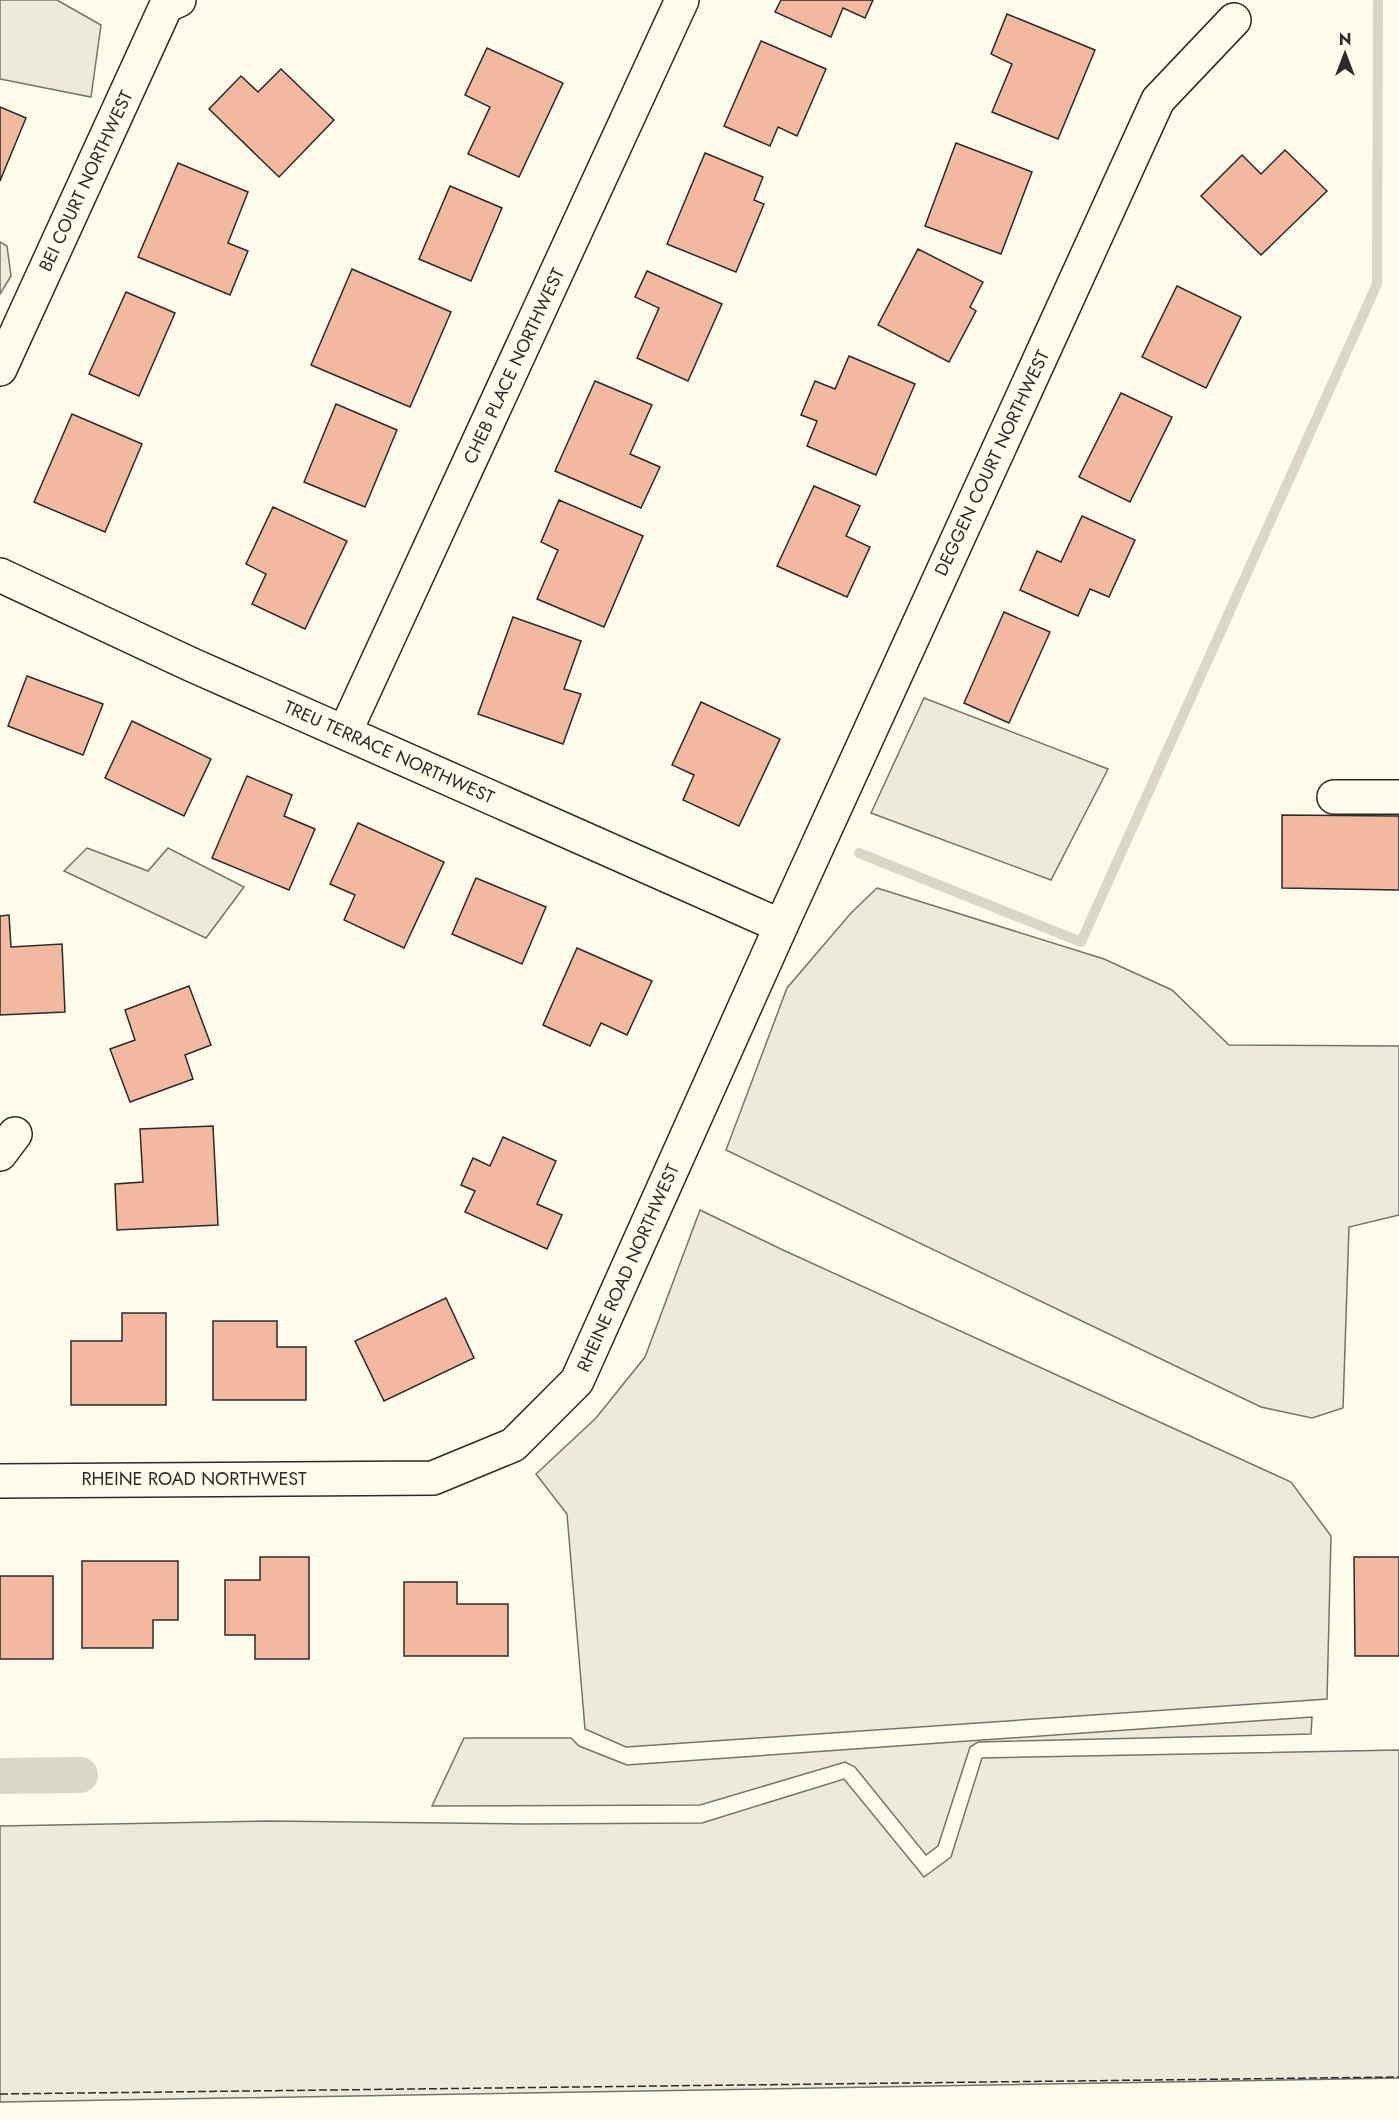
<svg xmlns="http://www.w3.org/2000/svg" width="1399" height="2120" viewBox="0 0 1399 2120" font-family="Jost,sans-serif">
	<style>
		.green { fill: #ecebdb; stroke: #74746e; stroke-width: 1.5 }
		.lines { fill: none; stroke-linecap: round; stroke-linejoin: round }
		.stream { stroke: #d8d7c9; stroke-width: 10 }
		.canal { stroke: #d8d7c9; stroke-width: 36 }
		.building { fill: #f2b8a0; stroke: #2b2b2b; stroke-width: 1.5 }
		.minor-casing { stroke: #2b2b2b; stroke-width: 36 }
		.minor { stroke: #fdfbea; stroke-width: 33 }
		.fence { stroke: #2b2b2b; stroke-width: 1.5; stroke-dasharray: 8 3; stroke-linecap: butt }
		.labels { text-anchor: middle; stroke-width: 4.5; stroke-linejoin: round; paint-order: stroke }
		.street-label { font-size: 18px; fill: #2b2b2b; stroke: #fdfbea }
	</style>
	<rect width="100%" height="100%" fill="#fdfbea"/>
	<g class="green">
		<path d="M0,0H57L101,25L91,97L0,79Z"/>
		<path d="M0,242L7,246L11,276L0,294Z"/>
		<path d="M924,698L1108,769L1051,880L871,813Z"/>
		<path d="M87,848L148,871L168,848L244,887L206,938L64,871Z"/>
		<path d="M877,888L1104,959L1172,990L1229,1045L1399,1046V1215L1349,1227L1343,1408L1312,1418L1261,1407L726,1150L787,988L851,913Z"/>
		<path d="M700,1210L783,1250L1291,1482L1331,1536L1327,1699L626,1747L585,1729L567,1514L536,1474L596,1418L645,1357Z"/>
		<path d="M1312,1717L1311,1734L978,1742L970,1747L938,1846L926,1855L855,1767L845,1762L700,1805L432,1806L464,1738H571L579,1746L627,1765Z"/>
		<path d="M1399,1750V2078L0,2102V1826L268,1821L525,1824L702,1823L844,1779L924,1877L951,1857L982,1758Z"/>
	</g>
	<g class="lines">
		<path class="stream" d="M859,853L1081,942L1377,284L1378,0"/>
		<path class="canal" d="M0,1776L80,1775"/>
	</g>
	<g class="building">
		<path d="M781,0H873L865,18L843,8L831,37L775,12Z"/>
		<path d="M1007,14L1095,50L1058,139L992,112L1012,64L991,54Z"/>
		<path d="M761,41L826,69L797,136L778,127L770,146L724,126Z"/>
		<path d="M487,48L563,83L519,177L468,154L490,107L465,95Z"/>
		<path d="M281,69L334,120L279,177L209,109L241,76L258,92Z"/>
		<path d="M0,107L26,118L0,181Z"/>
		<path d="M956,143L1032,172L1001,254L925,226Z"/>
		<path d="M1285,150L1327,191L1261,255L1201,196L1242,155L1261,174Z"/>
		<path d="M705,153L763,177L754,200L764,204L736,272L667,244Z"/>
		<path d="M178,163L248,192L228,243L248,251L230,295L138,257Z"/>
		<path d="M450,186L502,208L471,281L419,259Z"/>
		<path d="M918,249L983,282L970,307L976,311L949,362L878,325Z"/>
		<path d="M352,269L451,312L410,407L311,365Z"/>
		<path d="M647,271L722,304L688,381L637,358L659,308L635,297Z"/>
		<path d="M1177,286L1241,317L1206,388L1142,357Z"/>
		<path d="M126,292L175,313L139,396L89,374Z"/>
		<path d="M849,356L915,384L876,475L807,446L817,421L801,415L815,381L835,389Z"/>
		<path d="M595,381L652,405L630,454L660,467L641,508L555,471Z"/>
		<path d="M1121,393L1172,417L1130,502L1079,477Z"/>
		<path d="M336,404L397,430L365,507L304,482Z"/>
		<path d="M72,414L142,444L105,532L34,502Z"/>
		<path d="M814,486L860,506L846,536L870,547L847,597L777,566Z"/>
		<path d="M559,500L643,536L604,627L537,599L558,550L541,542Z"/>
		<path d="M273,507L347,541L305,629L252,604L266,574L246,564Z"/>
		<path d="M1082,516L1135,540L1109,597L1090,589L1078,616L1020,590L1037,551L1061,562Z"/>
		<path d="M1004,612L1050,632L1009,723L964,703Z"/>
		<path d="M513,617L581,641L564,689L581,694L563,744L478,714Z"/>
		<path d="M27,676L103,704L83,755L8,726Z"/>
		<path d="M701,702L780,739L739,826L683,800L694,775L672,765Z"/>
		<path d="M132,721L211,759L184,816L105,778Z"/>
		<path d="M247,776L292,795L284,816L315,829L289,890L212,858Z"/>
		<path d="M1282,815L1399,816V890L1282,888Z"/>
		<path d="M358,823L444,862L404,948L344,920L355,895L330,884Z"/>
		<path d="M476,878L546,907L522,964L452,934Z"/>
		<path d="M9,915L11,947L62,944L65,1012L0,1015V916Z"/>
		<path d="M577,948L652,981L627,1035L601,1023L590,1046L543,1025Z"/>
		<path d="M189,986L211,1045L185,1055L193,1079L130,1102L110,1049L135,1040L125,1010Z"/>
		<path d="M213,1126L218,1225L117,1230L115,1184L143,1182L140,1129Z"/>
		<path d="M503,1137L556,1161L537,1204L562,1215L547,1249L465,1212L475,1191L461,1185L473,1158L490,1166Z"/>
		<path d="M446,1298L474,1358L384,1401L355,1341Z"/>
		<path d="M122,1313H166V1405H71V1341H122Z"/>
		<path d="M213,1321H277V1347H306V1400H213Z"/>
		<path d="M260,1557H309V1659H255V1635H225V1580H260Z"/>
		<path d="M1354,1557H1399V1656H1355Z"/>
		<path d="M82,1561H178V1620H153V1648H82Z"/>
		<rect x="0" y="1576" width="53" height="83"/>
		<path d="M404,1582H457V1604H508V1656H404Z"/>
	</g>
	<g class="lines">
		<g class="minor-casing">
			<g id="minor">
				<path d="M0,369L166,6L179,0"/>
				<path d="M0,575L190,664L781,926"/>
				<path d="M345,732L682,0"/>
				<path d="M1334,797H1399"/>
				<path d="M0,1154L15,1134"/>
				<path d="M0,1481L433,1478L513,1445L577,1381L781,926L1158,100L1234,20"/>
			</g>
		</g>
		<use href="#minor" class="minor"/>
		<path class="fence" d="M0,2094L1399,2077"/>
	</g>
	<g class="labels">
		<g class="street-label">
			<text transform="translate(86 181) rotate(-65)" y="6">BEI COURT NORTHWEST</text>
			<text transform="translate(514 366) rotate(-65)" y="6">CHEB PLACE NORTHWEST</text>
			<text transform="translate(992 463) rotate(-65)" y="6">DEGGEN COURT NORTHWEST</text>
			<text transform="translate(389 752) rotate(24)" y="6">TREU TERRACE NORTHWEST</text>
			<text transform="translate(628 1268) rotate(-66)" y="6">RHEINE ROAD NORTHWEST</text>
			<text x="194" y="1485">RHEINE ROAD NORTHWEST</text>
		</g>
	</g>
	<g transform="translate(1345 54)" stroke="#fdfbea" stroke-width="4.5" paint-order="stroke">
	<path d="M0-4.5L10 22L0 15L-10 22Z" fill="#2b2b2b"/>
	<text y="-9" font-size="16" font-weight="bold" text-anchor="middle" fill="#2b2b2b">N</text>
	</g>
</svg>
